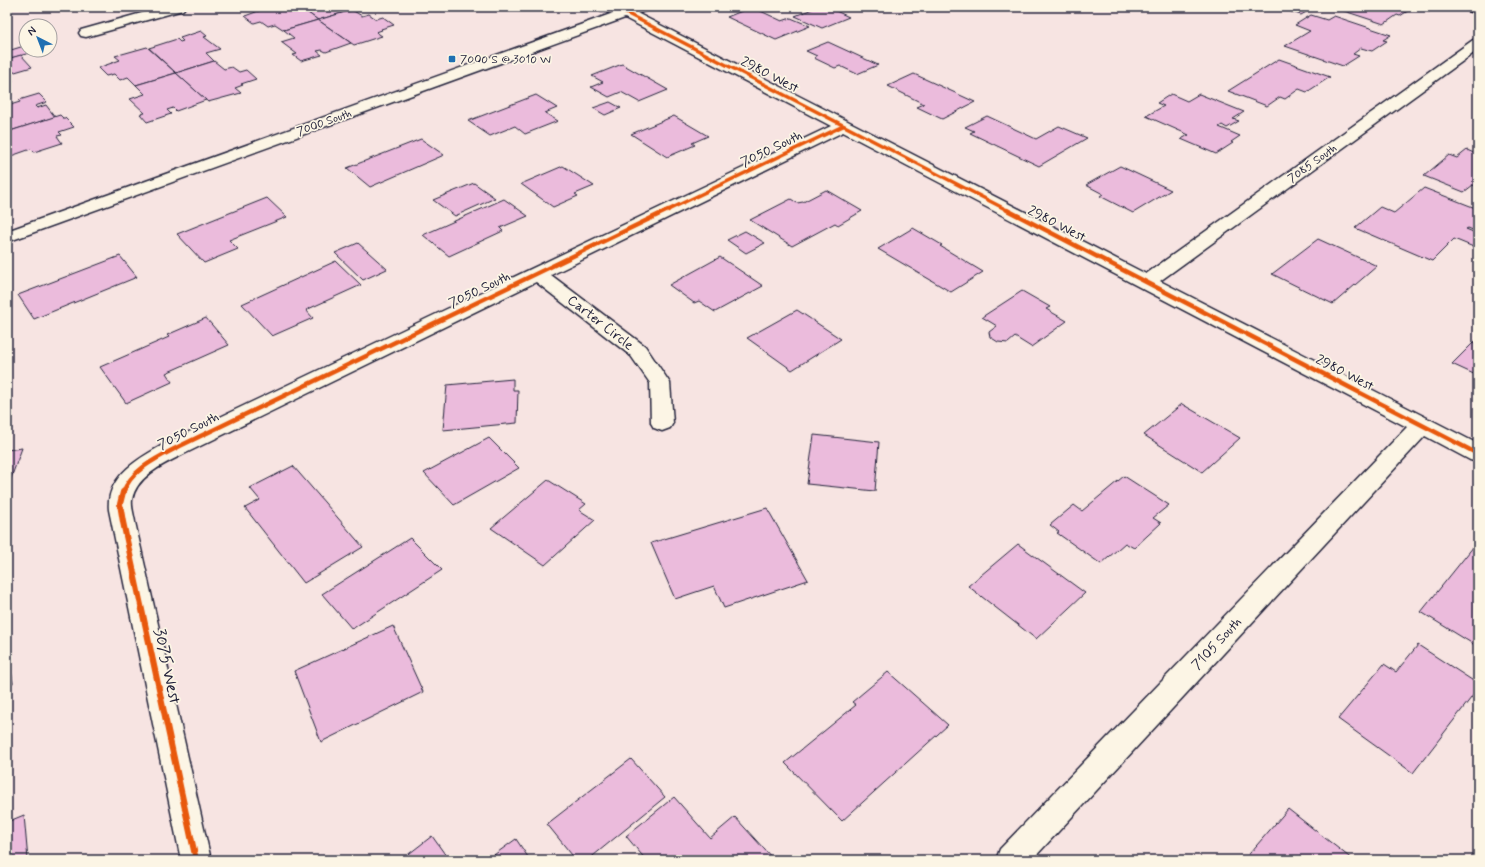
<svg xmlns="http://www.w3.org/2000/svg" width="1485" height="867" viewBox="0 0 1485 867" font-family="Mynerve,sans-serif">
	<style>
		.building { fill: #ebbbdc; stroke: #22223b }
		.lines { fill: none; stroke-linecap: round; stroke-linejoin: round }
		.lane-casing { stroke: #22223b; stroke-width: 3 }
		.street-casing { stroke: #22223b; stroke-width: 3 }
		.secondary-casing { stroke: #22223b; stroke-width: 3 }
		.lane { fill: #fcf5e5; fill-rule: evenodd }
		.street { fill: #fcf5e5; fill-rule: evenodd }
		.secondary { fill: #fcf5e5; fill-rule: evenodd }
		.cycleway-far2-casing { stroke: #fcf5e5; stroke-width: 5 }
		.cycleway-far1-casing { stroke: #fcf5e5; stroke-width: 7 }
		.cycleway-casing { stroke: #fcf5e5; stroke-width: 8 }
		.cycleway-far2 { stroke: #e8590c; stroke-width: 3.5 }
		.cycleway-far1 { stroke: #e8590c; stroke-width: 4.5 }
		.cycleway { stroke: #e8590c; stroke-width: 6 }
		.poi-dot { fill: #1f6fb2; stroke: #fcf5e5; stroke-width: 1.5 }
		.labels { text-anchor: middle; stroke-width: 3.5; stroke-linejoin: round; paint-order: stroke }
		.far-poi-label { font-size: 12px; fill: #22223b; stroke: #fcf5e5; text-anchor: start }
		.far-street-label { font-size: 12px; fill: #22223b; stroke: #fcf5e5 }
		.street-label { font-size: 14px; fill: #22223b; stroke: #fcf5e5 }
		.near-street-label { font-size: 17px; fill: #22223b; stroke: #fcf5e5 }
	</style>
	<rect width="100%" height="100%" fill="#f7e4e2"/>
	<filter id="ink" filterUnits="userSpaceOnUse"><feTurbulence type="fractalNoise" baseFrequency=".025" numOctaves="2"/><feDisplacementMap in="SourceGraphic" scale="8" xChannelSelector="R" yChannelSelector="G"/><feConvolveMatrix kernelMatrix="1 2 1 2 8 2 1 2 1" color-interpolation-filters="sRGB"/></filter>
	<g filter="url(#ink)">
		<g class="building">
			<path d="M261,7H300L318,20L284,30L275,24L268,26L261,21L254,23L245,16L264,9Z"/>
			<path d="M300,7H348L352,10L318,20Z"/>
			<path d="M752,7L782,21L791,18L810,26L776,40L727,17Z"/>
			<path d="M817,7H827L849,17L822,28L795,16Z"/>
			<path d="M1276,7H1315L1301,15Z"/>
			<path d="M1332,7H1437L1429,12L1414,7L1400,16L1397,15L1384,24Z"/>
			<path d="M352,10L362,16L369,14L376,19L383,17L394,25L381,29L382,30L376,32L382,36L354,45L318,20Z"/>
			<path d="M1311,15L1327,20L1334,16L1391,35L1383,40L1387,41L1372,51L1361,48L1353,54L1359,56L1343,66L1285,46L1310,31L1295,25Z"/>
			<path d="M318,20L351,43L326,52L322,50L317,51L322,55L301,61L293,55L297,54L281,42L294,38L284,30Z"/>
			<path d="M201,31L207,36L204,37L220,49L206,53L214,61L176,73L149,48L177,39L180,42L183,41L180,38Z"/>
			<path d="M828,42L878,65L857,74L840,66L835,68L814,58L817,56L806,51Z"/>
			<path d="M7,45L11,50L24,46L26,50L30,53L7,59Z"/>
			<path d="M147,47L176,73L136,85L128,77L120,80L114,74L106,76L98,68L120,60L115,56Z"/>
			<path d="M21,55L32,67L8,74L13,81L7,82V59Z"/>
			<path d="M1279,59L1330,77L1307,92L1299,89L1285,99L1280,97L1267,106L1228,91Z"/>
			<path d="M214,61L224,69L232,67L239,72L246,70L256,79L241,84L243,85L235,88L241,93L208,102L176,73Z"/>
			<path d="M622,64L668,90L639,102L621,92L609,97L591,87L603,82L592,76Z"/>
			<path d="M176,73L206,100L176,111L173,108L167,110L171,114L147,122L140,114L145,113L130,99L145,94L136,85Z"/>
			<path d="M914,74L975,102L942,119L917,107L924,104L888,86Z"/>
			<path d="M39,94L47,102L35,106L37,108L46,105L55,117L7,132V106L20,102L19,100Z"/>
			<path d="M1171,94L1187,101L1199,94L1244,112L1233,119L1239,121L1227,128L1222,125L1219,127L1240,136L1231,142L1233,143L1216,154L1181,139L1189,135L1146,116L1164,106L1157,103Z"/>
			<path d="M536,95L557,108L545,113L558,121L525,134L515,126L490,136L468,121Z"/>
			<path d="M610,102L621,108L605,115L593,108Z"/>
			<path d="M60,115L63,118H65L74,127L59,132L62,135L57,136L62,143L34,152L31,149L11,156L7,153V132Z"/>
			<path d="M674,116L708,136L692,143L695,145L667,157L631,134Z"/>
			<path d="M987,116L1036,139L1059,126L1087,138L1039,166L970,133L974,131L965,127Z"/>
			<path d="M421,139L444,155L370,187L347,168Z"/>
			<path d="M1467,150L1474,153L1478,150V187L1473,185L1464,192L1424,176L1449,155L1457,158Z"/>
			<path d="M563,166L594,186L575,194L578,196L553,207L521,184Z"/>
			<path d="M1120,166L1171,190L1133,213L1100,196L1103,194L1086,185Z"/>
			<path d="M474,183L495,198L455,216L433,200Z"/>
			<path d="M1424,188L1478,209V232L1468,228L1466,229L1478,234V246L1476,248L1454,239L1432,261L1355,228L1380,207L1394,213Z"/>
			<path d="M826,190L862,211L838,225L835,223L792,246L750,220L791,199L797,203L803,202Z"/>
			<path d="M267,198L287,217L229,240L238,249L204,263L177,234Z"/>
			<path d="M504,199L528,216L500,228L503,231L449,256L423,235Z"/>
			<path d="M913,228L942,245L940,246L983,272L951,292L878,249Z"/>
			<path d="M745,231L765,243L746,253L727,240Z"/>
			<path d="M1318,239L1377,266L1333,304L1272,274Z"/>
			<path d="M358,243L387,269L363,280L335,253Z"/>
			<path d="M120,256L137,277L34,319L18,295Z"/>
			<path d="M720,257L763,286L715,312L699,301L694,303L669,285Z"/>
			<path d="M336,261L361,285L306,310L313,318L272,336L242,304Z"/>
			<path d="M1022,291L1050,307L1046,309L1067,321L1031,347L1015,337L1008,343L998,342L990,337L989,332L997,326L982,317Z"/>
			<path d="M797,310L841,339L792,370L747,338Z"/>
			<path d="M206,318L229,345L166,373L172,382L126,403L100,367L169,337L167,335Z"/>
			<path d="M1478,338V376L1452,364Z"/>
			<path d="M513,379V390H518L517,423L443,430L447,385Z"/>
			<path d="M1182,404L1240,438L1202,472L1144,435Z"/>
			<path d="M814,435L879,442L875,491L807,484Z"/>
			<path d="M489,438L519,468L454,505L424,473Z"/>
			<path d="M22,448L7,489V450Z"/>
			<path d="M293,466L363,547L304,583L245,508L260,500L250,488Z"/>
			<path d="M1124,476L1169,505L1153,518L1161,523L1134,548L1125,543L1101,564L1057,533L1059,532L1050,525L1074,505L1082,511Z"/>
			<path d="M548,480L586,504L579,510L595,520L545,565L491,528Z"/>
			<path d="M767,508L808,580L724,608L714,586L675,599L651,543Z"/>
			<path d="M410,538L442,570L352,629L322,594Z"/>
			<path d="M1478,541V647L1421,612Z"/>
			<path d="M1018,544L1085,593L1036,639L968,586Z"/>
			<path d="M393,626L423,692L321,742L294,671Z"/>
			<path d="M7,644L13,683L7,686Z"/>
			<path d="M1418,645L1478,684V689L1413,773L1338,719L1384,664L1396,672Z"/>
			<path d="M888,672L948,725L842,821L785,763L856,705L852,702Z"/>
			<path d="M631,759L665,797L588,860H576L547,824Z"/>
			<path d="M674,797L710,838L735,817L774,860H646L626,836Z"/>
			<path d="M1288,809L1353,860H1244Z"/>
			<path d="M24,815L28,860H7V822Z"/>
			<path d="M432,836L449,860H401Z"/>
			<path d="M516,839L530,860H487Z"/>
		</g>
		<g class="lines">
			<g class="lane-casing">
				<path id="lane" d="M1463,7H1478V14L1465,10Z"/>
			</g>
			<g class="street-casing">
				<g id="street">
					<path d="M163,7H185L183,10L86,37L81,36L79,33L81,30Z"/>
					<path d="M598,7H620L631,10L1146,274L1473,40L1478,39V50L1160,281L1478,444V462L1470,460L1425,436L1032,860H996L1000,849L1407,427L843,132L551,275L645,346L670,383L673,423L670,428L662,431L654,428L651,423L650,383L631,356L536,282L188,452C168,462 136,475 132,500C131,507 134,515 135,522L211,860H181L109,510C105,474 146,454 172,440L831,126L621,16L600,10Z"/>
				</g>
			</g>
			<g class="secondary-casing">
				<path id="secondary" d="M630,7H649L647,10L7,242V231Z"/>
			</g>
			<use href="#lane" class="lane"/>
			<use href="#street" class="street"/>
			<use href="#secondary" class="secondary"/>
			<g class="cycleway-far2-casing">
				<g id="cycleway-far2">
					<path d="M605,7L626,13L1009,211"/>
					<path d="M666,211L843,126"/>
				</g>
			</g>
			<g class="cycleway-far1-casing">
				<g id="cycleway-far1">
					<path d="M1007,210L1478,454"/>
					<path d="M123,493C131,469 159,457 180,446L668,210"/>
				</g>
			</g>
			<g class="cycleway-casing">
				<path id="cycleway" d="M123,492L120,504L123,522L196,860"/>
			</g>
			<use href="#cycleway-far2" class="cycleway-far2"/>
			<use href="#cycleway-far1" class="cycleway-far1"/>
			<use href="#cycleway" class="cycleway"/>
		</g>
	</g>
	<rect class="poi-dot" x="448" y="55" width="8" height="8" rx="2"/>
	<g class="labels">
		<g class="far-poi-label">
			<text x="460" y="63">7000 S @ 3010 W</text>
		</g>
		<g class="far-street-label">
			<text transform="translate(324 122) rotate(-20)" y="4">7000 South</text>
			<text transform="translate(1312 163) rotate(-36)" y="4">7085 South</text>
		</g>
		<g class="street-label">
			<text transform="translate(770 74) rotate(27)" y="5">2980 West</text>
			<text transform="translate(771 148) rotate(-26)" y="5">7050 South</text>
			<text transform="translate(1057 223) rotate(27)" y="5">2980 West</text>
			<text transform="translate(479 289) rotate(-26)" y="5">7050 South</text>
			<text transform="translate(601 322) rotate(38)" y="5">Carter Circle</text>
			<text transform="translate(1345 372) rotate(27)" y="5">2980 West</text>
			<text transform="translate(188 430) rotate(-27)" y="5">7050 South</text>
			<text transform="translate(1216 643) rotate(-47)" y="5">7105 South</text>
		</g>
		<g class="near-street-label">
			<text transform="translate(168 666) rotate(78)" y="6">3075 West</text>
		</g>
	</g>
	<rect width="1485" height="867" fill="none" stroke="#fcf5e5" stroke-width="24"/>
	<rect x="12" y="12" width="1461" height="843" fill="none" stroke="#22223b" stroke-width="1.5" filter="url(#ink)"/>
	<g transform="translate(38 38) rotate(318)"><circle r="19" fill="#fcf5e5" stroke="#a5a1a1"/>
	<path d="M0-3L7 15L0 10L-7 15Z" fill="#1f6fb2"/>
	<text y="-6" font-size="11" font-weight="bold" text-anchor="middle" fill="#22223b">N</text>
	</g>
</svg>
